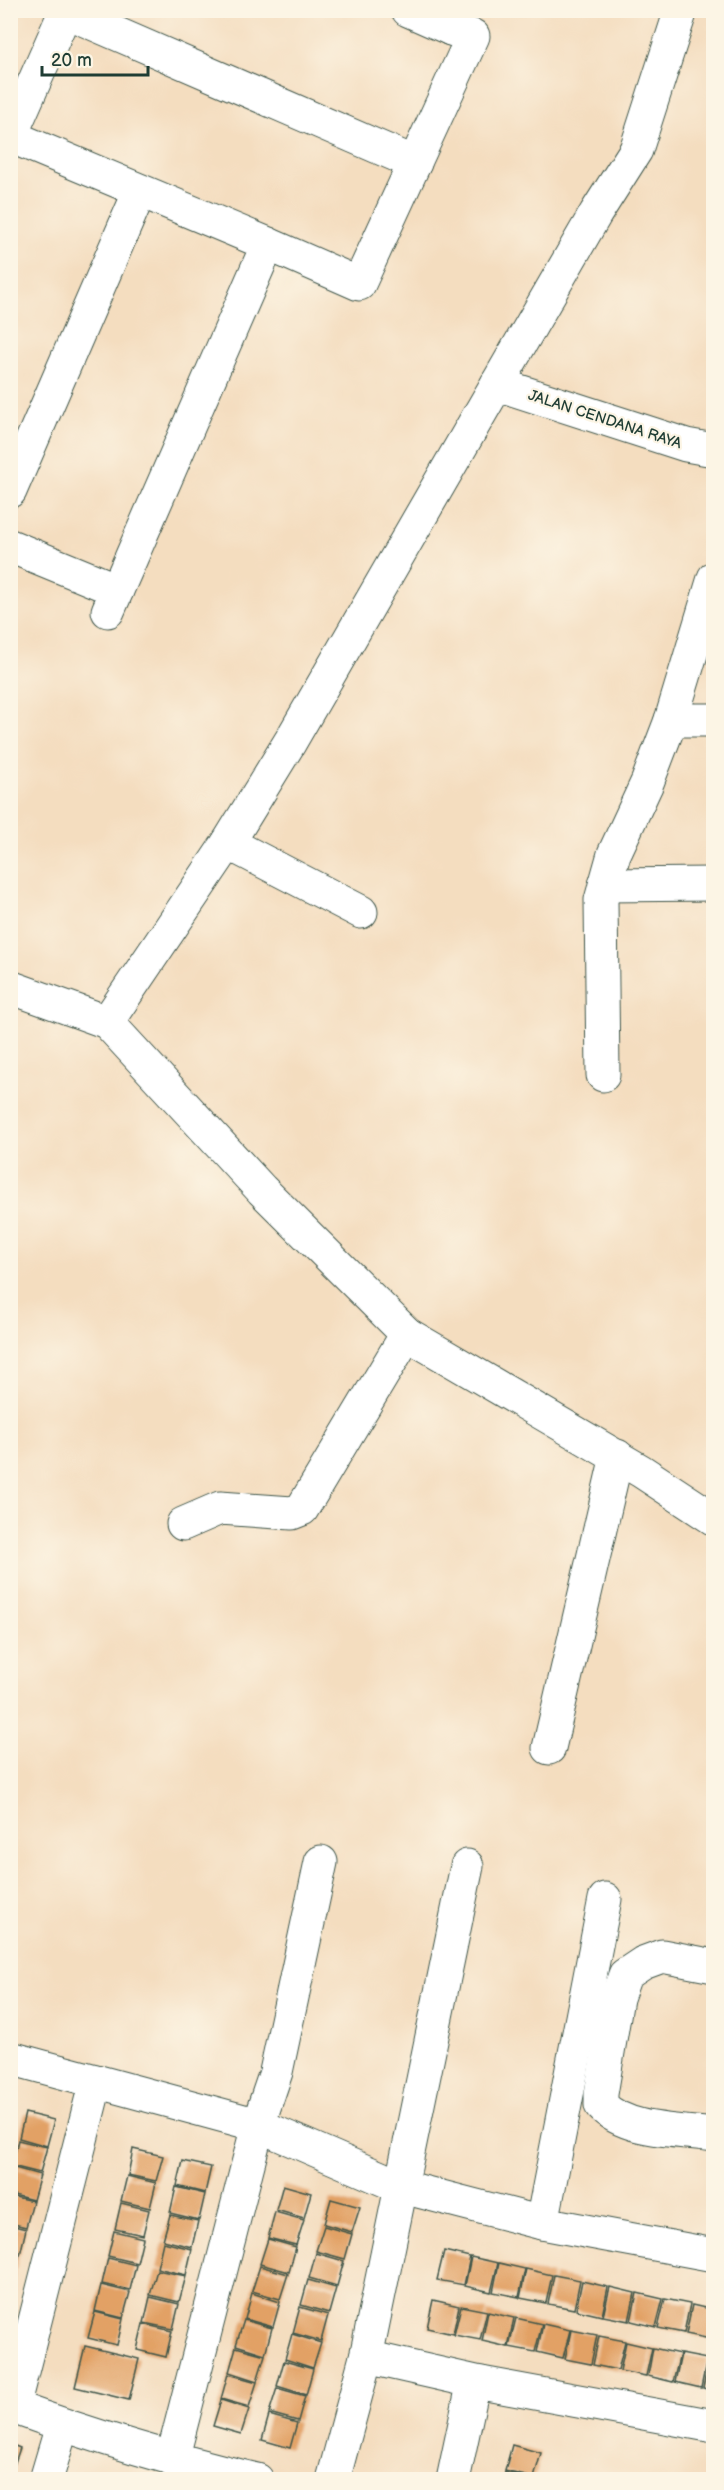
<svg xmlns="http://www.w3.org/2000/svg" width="724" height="2490" viewBox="0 0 724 2490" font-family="'Balsamiq Sans',sans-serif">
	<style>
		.building { fill: #e2a165 }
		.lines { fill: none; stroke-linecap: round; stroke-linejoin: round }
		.minor-casing { stroke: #3f5549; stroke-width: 35 }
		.minor { stroke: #fff; stroke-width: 33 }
		.labels { text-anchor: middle; stroke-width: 4.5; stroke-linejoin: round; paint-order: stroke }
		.street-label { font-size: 15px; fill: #1f3d34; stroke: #fcf5e5 }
	</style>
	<rect width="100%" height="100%" fill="#fcf5e5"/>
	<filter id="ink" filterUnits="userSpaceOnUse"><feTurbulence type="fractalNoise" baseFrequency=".0167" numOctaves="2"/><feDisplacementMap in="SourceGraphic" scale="12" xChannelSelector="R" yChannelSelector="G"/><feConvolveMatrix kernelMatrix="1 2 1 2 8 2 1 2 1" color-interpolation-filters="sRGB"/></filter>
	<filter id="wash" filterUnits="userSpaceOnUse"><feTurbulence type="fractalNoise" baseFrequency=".008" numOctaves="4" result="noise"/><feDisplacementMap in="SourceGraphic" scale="24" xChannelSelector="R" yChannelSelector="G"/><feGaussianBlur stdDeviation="1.35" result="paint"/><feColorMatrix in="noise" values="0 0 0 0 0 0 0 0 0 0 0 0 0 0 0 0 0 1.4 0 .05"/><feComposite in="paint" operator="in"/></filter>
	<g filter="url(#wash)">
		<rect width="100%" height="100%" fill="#f4ddbf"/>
		<g id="blocks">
			<g class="building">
				<path d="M25,2113L54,2120L47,2146L19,2138Z"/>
				<path d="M18,2140L47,2147L40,2173L12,2166Z"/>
				<path d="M133,2149L163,2156L156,2181L128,2175Z"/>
				<path d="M183,2161L211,2167L205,2193L177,2186Z"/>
				<path d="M11,2167L40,2175L33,2200L10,2194Z"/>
				<path d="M127,2176L156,2183L150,2208L121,2201Z"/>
				<path d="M283,2185L311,2193L304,2218L276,2210Z"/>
				<path d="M176,2187L205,2194L199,2220L170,2213Z"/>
				<path d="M10,2196L33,2201L26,2227L10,2223Z"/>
				<path d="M331,2199L360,2207L352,2232L324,2224Z"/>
				<path d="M121,2203L149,2210L143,2235L115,2229Z"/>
				<path d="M275,2212L304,2220L296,2245L268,2238Z"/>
				<path d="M170,2215L198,2221L192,2247L163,2240Z"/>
				<path d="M10,2225L26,2229L20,2255L10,2252Z"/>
				<path d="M324,2226L352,2234L345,2259L316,2251Z"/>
				<path d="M114,2231L143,2238L137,2263L108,2256Z"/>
				<path d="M268,2239L296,2247L289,2272L260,2264Z"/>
				<path d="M163,2242L192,2249L186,2275L157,2268Z"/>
				<path d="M444,2251L470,2257L464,2285L437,2280Z"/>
				<path d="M316,2253L344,2261L337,2286L309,2278Z"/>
				<path d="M10,2254L19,2256L13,2282L10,2281Z"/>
				<path d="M471,2257L498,2263L491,2292L465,2286Z"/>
				<path d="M108,2258L136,2265L130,2290L102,2284Z"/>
				<path d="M499,2263L525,2269L519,2297L493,2292Z"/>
				<path d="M260,2266L288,2274L280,2299L252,2291Z"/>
				<path d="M526,2269L552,2275L546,2303L520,2298Z"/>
				<path d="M157,2270L186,2276L179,2302L150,2295Z"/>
				<path d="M554,2275L580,2280L574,2309L548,2304Z"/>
				<path d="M308,2280L336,2288L329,2313L301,2305Z"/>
				<path d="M582,2281L608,2287L602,2316L576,2310Z"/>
				<path d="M101,2285L130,2292L123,2318L95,2311Z"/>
				<path d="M610,2287L635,2293L629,2321L603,2316Z"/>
				<path d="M252,2293L280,2302L273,2327L245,2319Z"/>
				<path d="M637,2293L663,2299L656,2327L631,2321Z"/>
				<path d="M150,2297L179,2304L173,2329L144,2323Z"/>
				<path d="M665,2299L690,2304L684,2333L658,2328Z"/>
				<path d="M433,2300L459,2306L453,2334L427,2328Z"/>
				<path d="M692,2305L714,2310L711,2339L686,2334Z"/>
				<path d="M461,2306L487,2311L480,2340L454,2335Z"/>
				<path d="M300,2307L328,2315L321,2341L293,2333Z"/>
				<path d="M95,2312L123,2319L117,2345L88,2338Z"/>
				<path d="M488,2312L514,2318L508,2347L482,2341Z"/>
				<path d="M516,2318L542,2324L535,2352L509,2347Z"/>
				<path d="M244,2320L272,2328L265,2354L236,2345Z"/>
				<path d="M143,2324L172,2331L166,2357L137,2350Z"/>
				<path d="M543,2324L570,2330L563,2358L537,2352Z"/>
				<path d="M571,2330L597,2335L591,2364L565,2359Z"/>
				<path d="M292,2334L321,2343L313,2368L285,2359Z"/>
				<path d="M599,2336L625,2341L618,2370L593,2365Z"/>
				<path d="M626,2342L652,2348L646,2376L620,2371Z"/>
				<path d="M85,2346L139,2359L129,2400L75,2387Z"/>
				<path d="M236,2347L265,2355L257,2381L229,2372Z"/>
				<path d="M653,2348L680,2354L673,2382L648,2376Z"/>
				<path d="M681,2354L707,2359L701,2388L675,2382Z"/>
				<path d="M709,2360L714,2361V2391L703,2388Z"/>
				<path d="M284,2361L313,2369L306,2395L277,2386Z"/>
				<path d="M228,2374L257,2382L249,2407L221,2399Z"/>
				<path d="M277,2388L305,2396L298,2421L269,2413Z"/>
				<path d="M221,2400L249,2409L241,2434L213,2426Z"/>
				<path d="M269,2415L297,2423L290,2448L262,2440Z"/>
				<path d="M10,2444L20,2448L11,2474H10Z"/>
				<path d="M512,2445L541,2453L534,2478L505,2471Z"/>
				<path d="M505,2472L529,2479V2480H503Z"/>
			</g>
		</g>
	</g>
	<g filter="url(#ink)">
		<use href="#blocks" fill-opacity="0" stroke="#3f5549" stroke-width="1.5"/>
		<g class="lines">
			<g class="minor-casing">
				<g id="minor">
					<path d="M62,10L415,163"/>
					<path d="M408,10L451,29"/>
					<path d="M10,136L268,244L108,611"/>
					<path d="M10,137L66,10"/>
					<path d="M268,244L359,284L473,36L451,29L460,10"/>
					<path d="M497,384L686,445L714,450"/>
					<path d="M10,491L140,191"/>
					<path d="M10,546L117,590"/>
					<path d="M671,720H714"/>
					<path d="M228,843L361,912"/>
					<path d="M605,885L714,884"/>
					<path d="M10,987L107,1022L262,1190L407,1334L641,1471L714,1519"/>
					<path d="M107,1022L228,843L290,742L596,213L636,150L681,10"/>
					<path d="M603,1075L601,900L614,854L647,783L671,720L714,578"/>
					<path d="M183,1524L220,1508L292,1513L302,1509L407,1334"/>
					<path d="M549,1748L617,1456"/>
					<path d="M714,1966L662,1956L643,1963L625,1975L617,1998L601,2094V2105C626,2132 679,2130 714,2135"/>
					<path d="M10,2058L258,2125L399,2186L542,2223L714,2255"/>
					<path d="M542,2223L605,1899"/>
					<path d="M366,2357L481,2383L714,2426"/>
					<path d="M10,2406C92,2436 172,2460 257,2480"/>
					<path d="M13,2407L96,2081"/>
					<path d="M172,2460L258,2125L276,2072L321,1862"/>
					<path d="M46,2480L62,2426"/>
					<path d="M333,2480L366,2357L467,1866"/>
					<path d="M453,2480L471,2395L474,2388L481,2383"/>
				</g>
			</g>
			<use href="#minor" class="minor"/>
		</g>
	</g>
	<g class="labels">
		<g class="street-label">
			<text transform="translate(605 419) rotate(18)" y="5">JALAN CENDANA RAYA</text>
		</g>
	</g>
	<rect width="724" height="2490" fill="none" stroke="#fcf5e5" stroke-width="36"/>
	<path d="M42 66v9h106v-9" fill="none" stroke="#1f3d34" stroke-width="3"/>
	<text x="51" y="66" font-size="18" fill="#1f3d34" stroke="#fcf5e5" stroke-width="4.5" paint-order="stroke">20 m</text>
</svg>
